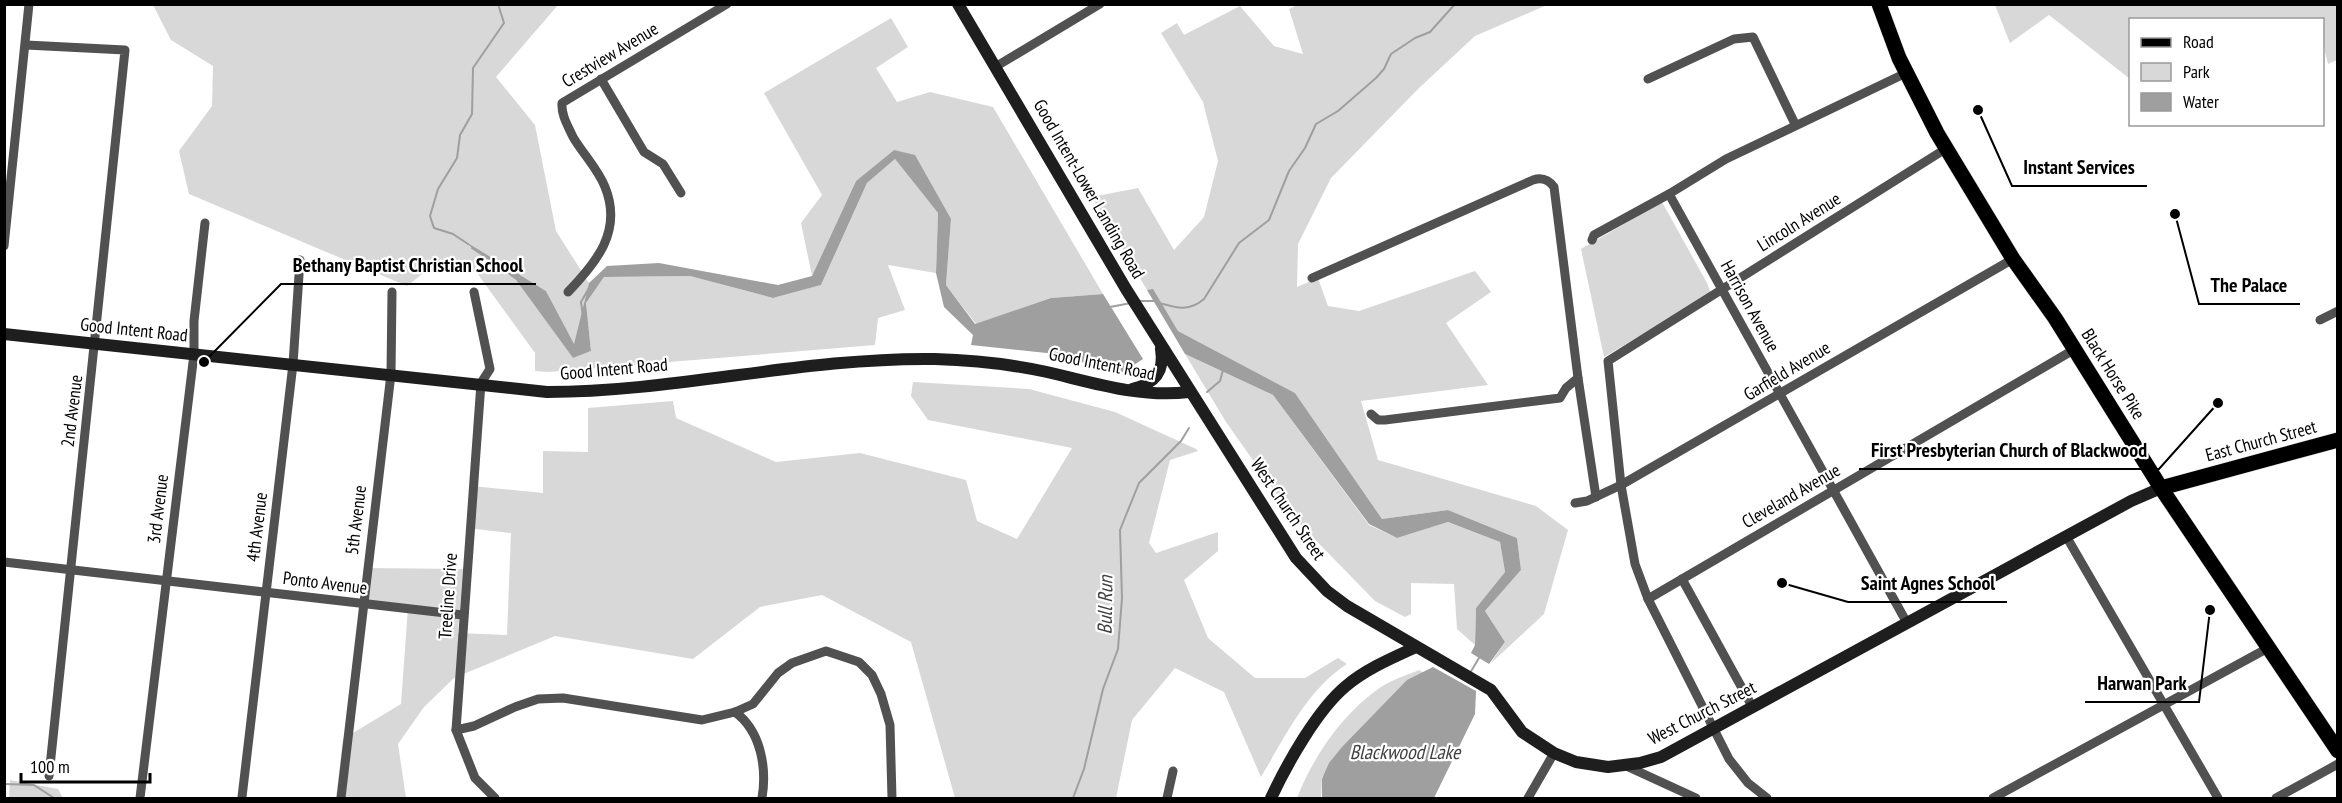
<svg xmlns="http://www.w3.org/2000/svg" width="2342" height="803" viewBox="0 0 2342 803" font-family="'PT Sans Narrow',sans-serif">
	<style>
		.green { fill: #d8d8d8 }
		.water { fill: #9f9f9f }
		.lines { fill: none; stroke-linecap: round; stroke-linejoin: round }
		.stream { stroke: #9f9f9f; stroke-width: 2 }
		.primary-casing { stroke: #dbdbdb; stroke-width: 16 }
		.street { stroke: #515151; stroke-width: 9 }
		.secondary { stroke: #1e1e1e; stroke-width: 12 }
		.primary { stroke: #000; stroke-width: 15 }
		.labels { text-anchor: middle; stroke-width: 4.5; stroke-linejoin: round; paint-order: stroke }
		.street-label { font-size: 18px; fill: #000; stroke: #fff }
		.water-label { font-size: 20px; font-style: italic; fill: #404040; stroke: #fff }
		.leader { fill: none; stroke: #000; stroke-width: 2 }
		.callout-dot { fill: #000; stroke: #fff; stroke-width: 2 }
		.callout-label { font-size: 20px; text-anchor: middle; font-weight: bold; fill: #000; stroke: #fff; stroke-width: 4.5; stroke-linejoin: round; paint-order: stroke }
	</style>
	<rect width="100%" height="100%" fill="#fff"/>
	<g class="green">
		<path d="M153,5H558L496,77L535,125L556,231L589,283L574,345L546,291L462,241L516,280L573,358L591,351L586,303L604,277L690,276L773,298L821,285L867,183L895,159L938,213L936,273L888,265L905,310L878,318L875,345L548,372L535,371V353L477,273L439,261L407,286L189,194L179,151L212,106L213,66L171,40Z"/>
		<path d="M1297,5H1547L1475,36L1419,88L1331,178L1298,244L1297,287L1318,278L1328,306L1359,311L1475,271L1491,292L1446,323L1488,385L1361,401L1378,460L1536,506L1568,530L1544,614L1490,664L1505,642L1485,611L1521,570L1517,538L1448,510L1382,519L1295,393L1178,331L1153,290H1147L1092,197L1138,188L1174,250L1204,217L1218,161L1203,102L1161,33L1177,23L1184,35L1240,6L1274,46L1303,54L1289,9Z"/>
		<path d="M1995,5H2337V60L2328,64L2323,44L2322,20H2130V79L2049,15L2010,43Z"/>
		<path d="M891,18L908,47L876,68L897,102L930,92L993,107L1103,294L1051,298L976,324L946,285L951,219L894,150L856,181L812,276L801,223L822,195L764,93Z"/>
		<path d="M1662,202L1707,283L1711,294L1604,357L1581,249Z"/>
		<path d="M1185,354L1273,395L1369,525L1397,538L1448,522L1500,542L1505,572L1476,608L1475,645L1457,629L1454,584L1411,583V614L1405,617L1375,601L1293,517L1226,422Z"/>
		<path d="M913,382L1029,389L1115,412L1196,449L1198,451L1170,460L1149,543L1156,553L1218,532V551L1184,580L1208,638L1255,678H1305L1338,658L1347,664C1307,690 1285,737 1261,777L1224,692L1175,668L1132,720L1116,798H955L911,642L822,595L760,607L693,659L555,636L454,678L424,707L398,744L406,798H336L343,739L401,704L408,607L361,601L364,568L463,569L458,633L507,635L511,533L467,528L471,486L543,493V451L588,452V408L673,401L676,418L776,462L860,453L966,480L977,521L1017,539L1072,448L928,420L911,396Z"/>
		<path d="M1419,670L1426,674L1322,778L1321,798H1297C1314,755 1343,713 1381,687C1392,680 1407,675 1419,670Z"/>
		<path d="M10,780L58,789L63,798H9Z"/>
	</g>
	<g class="water">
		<path d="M894,150L915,155L951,219L946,285L975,324L1051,298L1103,294L1143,359L1120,374L1056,354L971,345L973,335L944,307L936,273L938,213L895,159L867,183L821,285L773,298L690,276L604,277L586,303L591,351L573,358L516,280L453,234L546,291L574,344L589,283L607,266L659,263L778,285L812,276L856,181Z"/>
		<path d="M1153,289L1178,331L1295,393L1382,519L1448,510L1517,538L1521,570L1485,611L1505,642L1489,664L1471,653L1475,645L1476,608L1505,572L1500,542L1448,522L1397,538L1369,524L1273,395L1185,354L1147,290Z"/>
		<path d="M1433,667L1476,691L1475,714L1434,798H1322V779L1329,763L1342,747L1407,680Z"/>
	</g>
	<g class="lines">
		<g class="stream">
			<path d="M468,244L453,234L434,228L430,216L438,189L457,158L460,135L472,114L473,68L504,23L498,4"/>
			<path d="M472,248L487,258"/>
			<path d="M496,261L519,275"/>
			<path d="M1139,301H1154"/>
			<path d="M1159,303C1177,308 1189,312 1204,299L1239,243L1269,220L1289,171L1305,148L1316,124L1338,111L1376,78L1384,69L1391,54L1415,38L1430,32L1455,4"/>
			<path d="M1110,307L1131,303"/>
			<path d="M583,316L581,302L589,288"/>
			<path d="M1207,392L1220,381L1223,370"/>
			<path d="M1470,673L1479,658"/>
			<path d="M4,784L34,785L54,798"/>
			<path d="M1073,798L1084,769L1103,689L1118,649L1122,598L1120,530L1139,483L1181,441L1189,428"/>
		</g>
		<g class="primary-casing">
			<g id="primary">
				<path d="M1879,4L1899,58L1937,133L2013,259L2055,318L2161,488L2338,751"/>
				<path d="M2161,488L2338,440"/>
			</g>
		</g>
		<g class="street">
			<path d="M26,45L125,50L49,776"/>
			<path d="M995,67L1100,4"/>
			<path d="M601,79L644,152L663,164L681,193"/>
			<path d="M1648,79L1734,39L1753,37L1795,124"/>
			<path d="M1669,194L1907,623"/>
			<path d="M1592,240L1594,235L1669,194L1726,159L1906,73"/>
			<path d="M4,246L29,4"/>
			<path d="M1312,278L1533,180C1542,177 1548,179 1554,187L1578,378L1566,388L1560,398L1385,420H1378L1371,414"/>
			<path d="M474,292L490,369L481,383L456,730L475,778L495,798"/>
			<path d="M568,292C596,263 623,231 605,187C598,169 583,154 573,137C568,126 561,115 562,103L727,4"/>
			<path d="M2320,320L2338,311"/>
			<path d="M1578,378L1596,497"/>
			<path d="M1575,503L1587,501L1621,485L2013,259"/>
			<path d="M2066,536L2218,798"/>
			<path d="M4,562L463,615"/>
			<path d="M1682,579L1753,708"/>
			<path d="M1648,599L2075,349"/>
			<path d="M735,712C761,731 767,768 762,798"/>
			<path d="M456,730L474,726L515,707L538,699L563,698L702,720L735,712L753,704L778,673L792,663L826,651L859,662L872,675L881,694L890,725L892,798"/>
			<path d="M1624,765L1696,798"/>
			<path d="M242,797L293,364L300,260"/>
			<path d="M140,798L194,354V321L205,223"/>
			<path d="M341,798L391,374L392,292"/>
			<path d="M1167,798L1173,771"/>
			<path d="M1528,798L1554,753"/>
			<path d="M1767,798L1748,783L1729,759L1648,599L1635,564L1621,485L1608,361L1947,148"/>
			<path d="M1993,798L2268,648"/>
			<path d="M2276,798L2338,764"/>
		</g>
		<g class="secondary">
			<path d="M958,4L1126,289L1296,558L1327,591L1347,606L1491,690L1522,732L1554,753L1576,762L1608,767L1640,763L1661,757L2131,501L2161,488"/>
			<path d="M4,334L547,392C676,392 804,357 935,359C972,360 1010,364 1047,372C1094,383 1140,398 1189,392"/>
			<path d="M1132,389C1154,384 1165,373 1161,349"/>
			<path d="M1271,798C1287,764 1317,710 1346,686C1366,669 1392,658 1416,647"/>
		</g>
		<use href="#primary" class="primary"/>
	</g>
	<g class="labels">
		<g class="street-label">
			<text transform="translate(610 55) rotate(-31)" y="6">Crestview Avenue</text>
			<text transform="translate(1089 189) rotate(60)" y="6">Good Intent-Lower Landing Road</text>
			<text transform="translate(1799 222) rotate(-32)" y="6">Lincoln Avenue</text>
			<text transform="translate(1750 306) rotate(61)" y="6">Harrison Avenue</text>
			<text transform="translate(134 330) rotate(6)" y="6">Good Intent Road</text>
			<text transform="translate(1102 364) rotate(11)" y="6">Good Intent Road</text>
			<text transform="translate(614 369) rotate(-5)" y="6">Good Intent Road</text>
			<text transform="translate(1787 371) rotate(-31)" y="6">Garfield Avenue</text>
			<text transform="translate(2113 374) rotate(58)" y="6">Black Horse Pike</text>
			<text transform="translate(72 411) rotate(-83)" y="6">2nd Avenue</text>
			<text transform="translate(2261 441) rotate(-15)" y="6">East Church Street</text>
			<text transform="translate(1791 496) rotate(-30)" y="6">Cleveland Avenue</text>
			<text transform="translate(158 509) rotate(-83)" y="6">3rd Avenue</text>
			<text transform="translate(1288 509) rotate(56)" y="6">West Church Street</text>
			<text transform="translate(356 520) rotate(-83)" y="6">5th Avenue</text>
			<text transform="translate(257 527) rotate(-83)" y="6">4th Avenue</text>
			<text transform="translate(325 583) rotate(7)" y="6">Ponto Avenue</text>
			<text transform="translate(448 596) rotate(-86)" y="6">Treeline Drive</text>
			<text transform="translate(1702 713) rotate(-27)" y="6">West Church Street</text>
		</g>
		<g class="water-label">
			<text transform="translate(1105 605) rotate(-89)" y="7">Bull Run</text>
			<text x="1405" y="759">Blackwood Lake</text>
		</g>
	</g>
	<path class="leader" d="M1978 110L2012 186H2147M204 362L281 284H536M2175 214L2199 304H2300M2218 403L2159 469H1859M1782 583L1848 602H2007M2210 610L2199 702H2085"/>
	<g class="callout-dot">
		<circle cx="1978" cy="110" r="6"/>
		<circle cx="204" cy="362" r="6"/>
		<circle cx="2175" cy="214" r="6"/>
		<circle cx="2218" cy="403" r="6"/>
		<circle cx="1782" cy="583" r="6"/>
		<circle cx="2210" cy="610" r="6"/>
	</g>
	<g class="callout-label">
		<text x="2079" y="174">Instant Services</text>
		<text x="408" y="272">Bethany Baptist Christian School</text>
		<text x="2249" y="292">The Palace</text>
		<text x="2009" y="457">First Presbyterian Church of Blackwood</text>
		<text x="1928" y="590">Saint Agnes School</text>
		<text x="2142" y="690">Harwan Park</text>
	</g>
	<rect width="2342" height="803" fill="none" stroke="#000000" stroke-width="12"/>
	<rect x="2129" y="18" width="195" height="108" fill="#ffffff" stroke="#999999" stroke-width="1.5"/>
	<rect x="2141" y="38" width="30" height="9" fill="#000000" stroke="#999999" stroke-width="1.5"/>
	<text x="2183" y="48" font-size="18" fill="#000000">Road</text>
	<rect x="2141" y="63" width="30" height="18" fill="#d8d8d8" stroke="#999999" stroke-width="1.5"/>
	<text x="2183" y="78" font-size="18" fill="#000000">Park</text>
	<rect x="2141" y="93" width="30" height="18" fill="#9f9f9f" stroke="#999999" stroke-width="1.5"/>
	<text x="2183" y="108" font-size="18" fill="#000000">Water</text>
	<path d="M21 773v9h129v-9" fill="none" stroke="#000000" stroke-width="3"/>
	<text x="30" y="773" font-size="18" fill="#000000" stroke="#ffffff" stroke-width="4.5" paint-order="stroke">100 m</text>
</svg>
